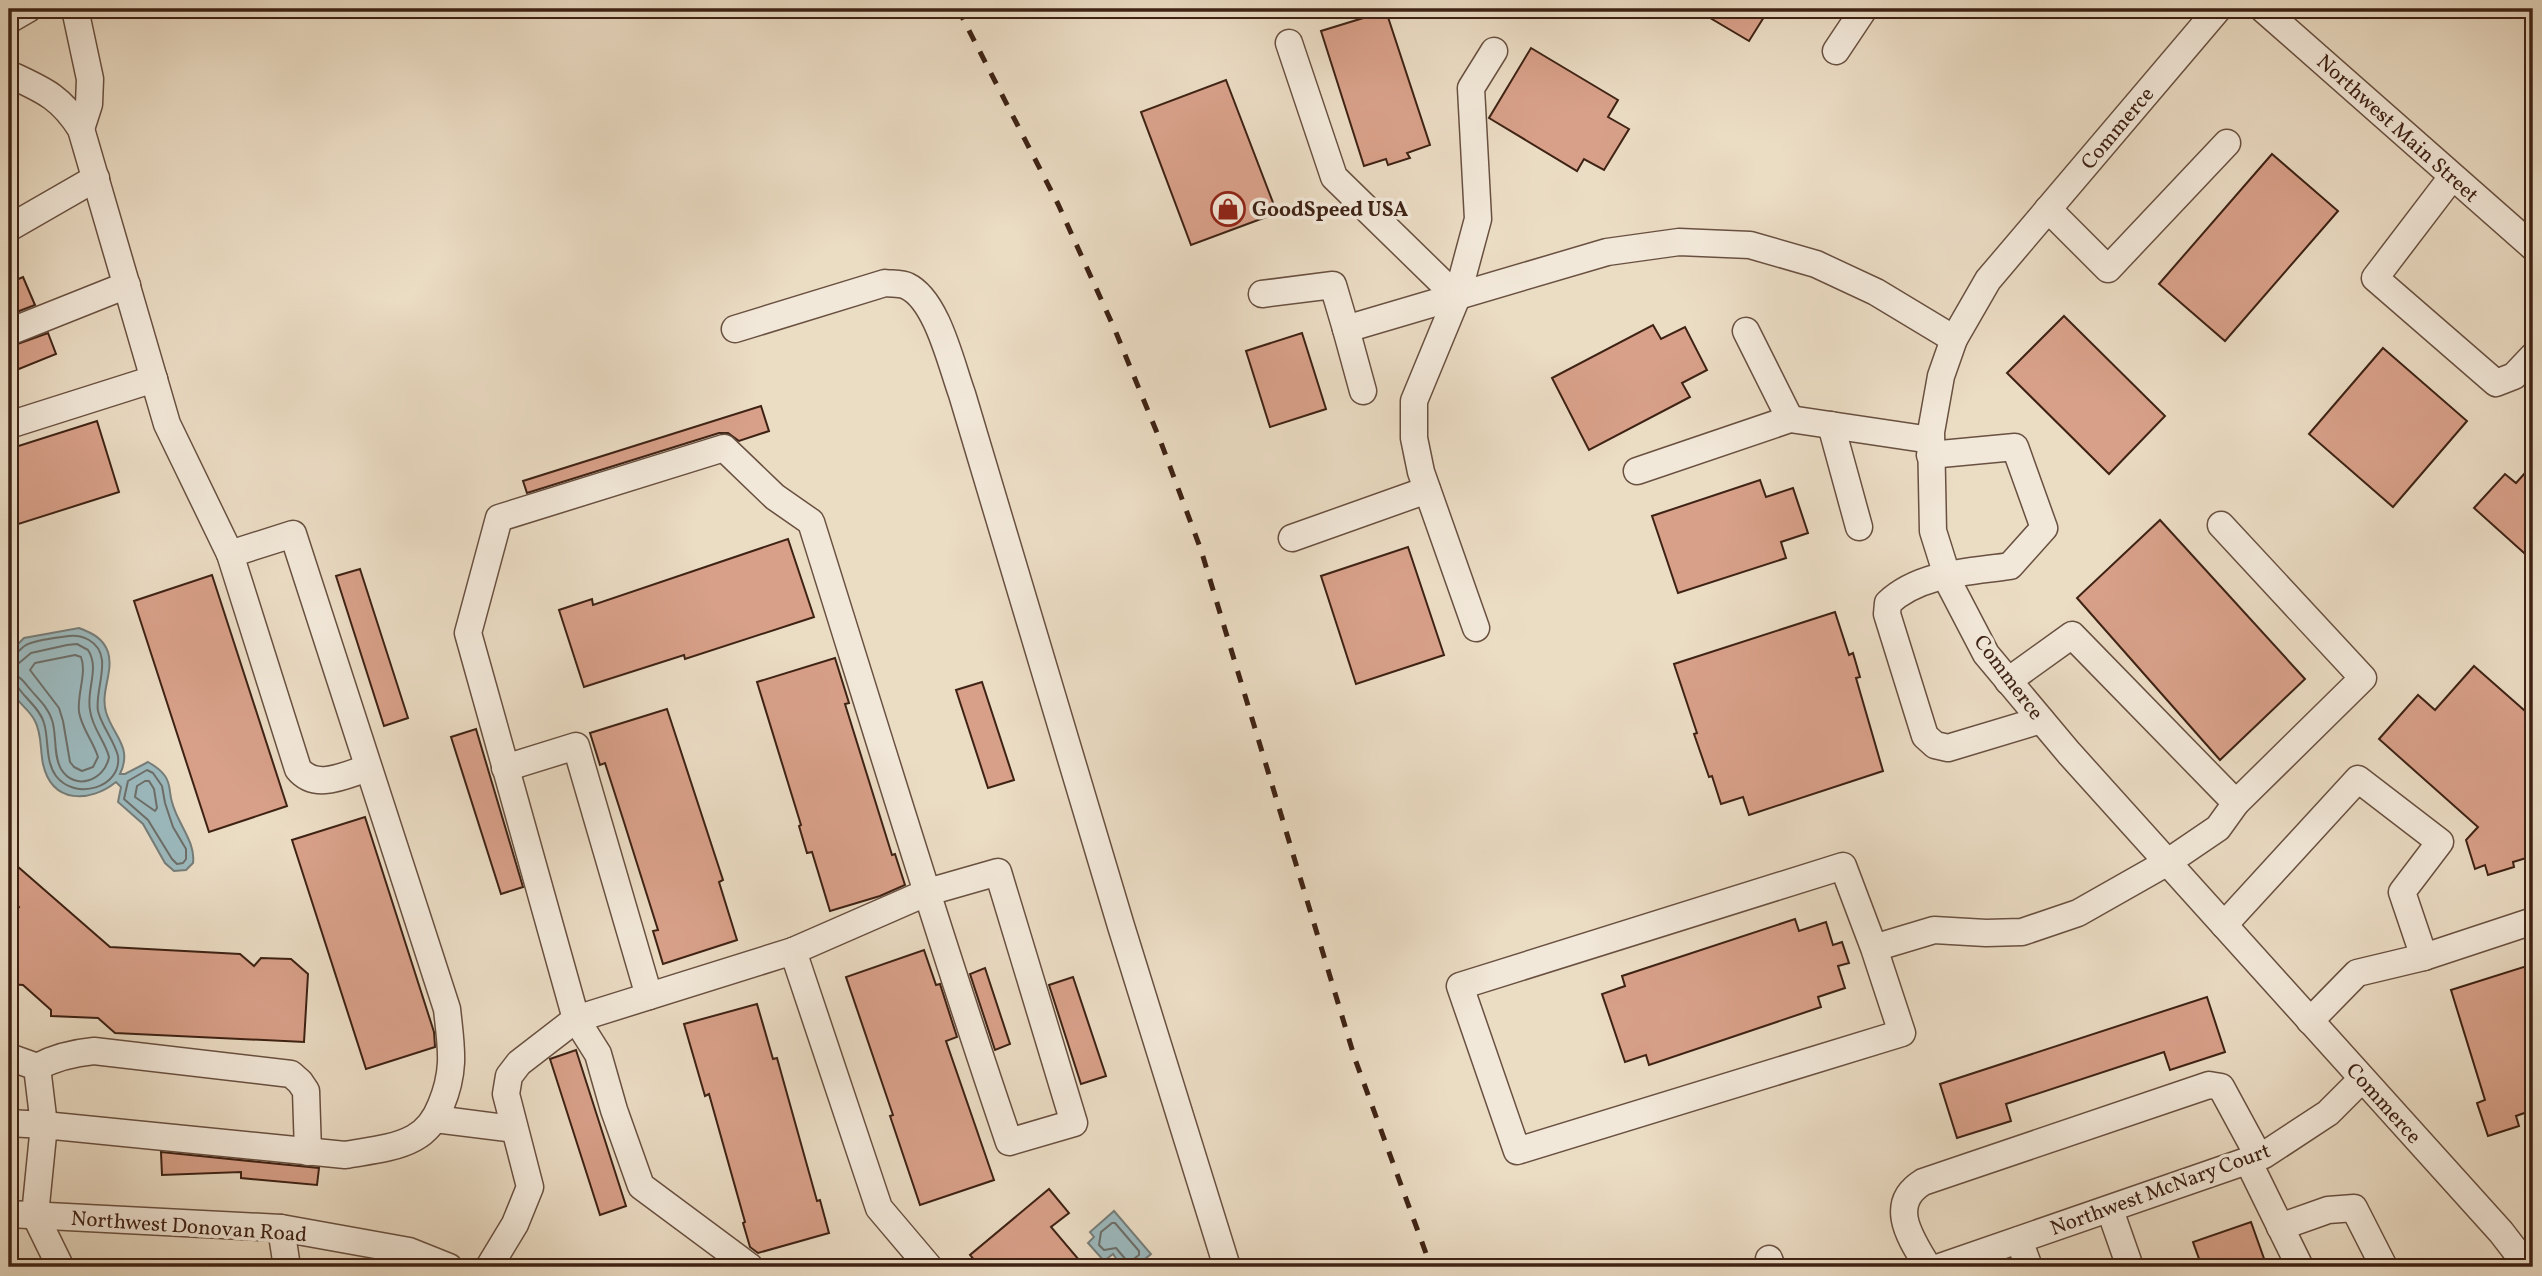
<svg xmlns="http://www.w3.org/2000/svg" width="2542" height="1276" viewBox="0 0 2542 1276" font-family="Vollkorn,serif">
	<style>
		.water { fill: #9cb9bd; stroke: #767d79; stroke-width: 2 }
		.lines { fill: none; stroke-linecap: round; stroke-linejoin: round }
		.shore { stroke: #6d6e68; stroke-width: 2 }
		.building { fill: #d8a089; stroke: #3e2214; stroke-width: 2 }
		.minor-casing { stroke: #695040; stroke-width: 29 }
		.minor { stroke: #f2e8d9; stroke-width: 26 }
		.rail { stroke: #3e2214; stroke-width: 5; stroke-dasharray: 12 12; stroke-linecap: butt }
		.labels { text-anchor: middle; stroke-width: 7; stroke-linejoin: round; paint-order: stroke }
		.street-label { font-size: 21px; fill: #3e2214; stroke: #f2e8d9 }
		.poi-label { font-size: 21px; font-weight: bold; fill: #3e2214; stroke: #f2e8d9; text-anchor: start }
	</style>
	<rect width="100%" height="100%" fill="#ebdcc4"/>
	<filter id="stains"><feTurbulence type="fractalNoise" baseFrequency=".00286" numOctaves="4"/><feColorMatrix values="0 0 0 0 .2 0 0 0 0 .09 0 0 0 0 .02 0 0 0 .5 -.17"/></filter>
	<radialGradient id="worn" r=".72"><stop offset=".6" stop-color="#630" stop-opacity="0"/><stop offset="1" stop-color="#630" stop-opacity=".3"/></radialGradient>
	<g class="water">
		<path d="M79,628C92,633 103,638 108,652C114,672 100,692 106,712C113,736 133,747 120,774H125L148,762C155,766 160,769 165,776C171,784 169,793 172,802C177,823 196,842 193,863L186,870L174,871L165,863L143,824L118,802L121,787L116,782C90,803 52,804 43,764C40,750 42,734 35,721C29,708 13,700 9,686C6,677 9,662 9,653L24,638Z"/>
		<path d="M1114,1211L1151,1254L1135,1267H1122L1113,1254L1104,1261L1088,1243L1094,1237L1090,1232Z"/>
	</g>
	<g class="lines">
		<g class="shore">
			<path d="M75,655L81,657C87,673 77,694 79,712C82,729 93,741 98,757L93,767L82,771L74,767L70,762L63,721L59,708L30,670L35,663Z"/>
			<path d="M9,656C18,655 19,649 26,645C38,639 56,638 69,636C77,635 82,636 89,640C115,655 94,689 98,711C102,727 114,740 118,756C122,788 75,801 56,776C45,761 49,739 44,723C41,712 32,704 25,696C19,690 18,684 9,683"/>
			<path d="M9,665L19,663L31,653L67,645L77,644L88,650C100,668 86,690 90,710C92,728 105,741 109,757C105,780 75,792 61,769C53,755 57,735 52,720C48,707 38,699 30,689C23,681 20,675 9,674"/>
			<path d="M147,770L153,773L162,786L165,803L173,827L186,849V859L183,863L177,864L172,859L148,820L124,799L128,781Z"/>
			<path d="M145,781H149L154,789L157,808L155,811L135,797L137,786Z"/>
			<path d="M1112,1223H1115L1139,1251V1255L1131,1261H1127L1116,1248L1104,1250L1099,1245L1101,1232Z"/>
		</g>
	</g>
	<g class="building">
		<path d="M1695,9H1769L1749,41Z"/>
		<path d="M1386,11L1430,145L1407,153L1410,158L1388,165L1386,159L1364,166L1321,31Z"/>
		<path d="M1531,48L1618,100L1608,117L1629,129L1604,170L1584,159L1577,171L1489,118Z"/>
		<path d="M1226,80L1277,213L1191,245L1141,112Z"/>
		<path d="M2272,154L2338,211L2225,341L2159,284Z"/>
		<path d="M23,277L35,305L9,315V283Z"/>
		<path d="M2064,316L2165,416L2109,474L2007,373Z"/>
		<path d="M1653,325L1661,339L1685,327L1707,370L1682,383L1690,397L1589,450L1552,378Z"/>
		<path d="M48,333L56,354L9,373V347Z"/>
		<path d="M1302,333L1326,409L1270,427L1246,351Z"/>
		<path d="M2383,348L2467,421L2393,507L2309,434Z"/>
		<path d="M761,406L769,431L739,441L728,433H719L527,493L523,481Z"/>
		<path d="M97,421L119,492L9,527V449Z"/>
		<path d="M2533,464V561L2474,508L2505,474L2516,483Z"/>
		<path d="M1760,480L1766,497L1793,488L1808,533L1781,542L1786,558L1678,593L1652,516Z"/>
		<path d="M2160,520L2305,679L2220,760L2077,598Z"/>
		<path d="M788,539L814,617L685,659L684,655L584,687L559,610L592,599L593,605Z"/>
		<path d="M1408,547L1444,655L1356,684L1321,576Z"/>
		<path d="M360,569L408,718L384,726L336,576Z"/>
		<path d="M212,575L287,806L209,832L134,601Z"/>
		<path d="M1835,612L1849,655L1853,653L1860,677L1856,678L1883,771L1749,815L1743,797L1721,804L1712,776L1709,777L1694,734L1697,733L1674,664Z"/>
		<path d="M835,658L849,703L845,704L892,855L895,854L905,885L880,896L830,911L812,852L807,853L799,826L801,825L757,682Z"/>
		<path d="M2474,666L2533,718V856L2513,862L2514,867L2488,875L2485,865L2475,869L2466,840L2478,827L2379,739L2418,695L2435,710Z"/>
		<path d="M982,682L1014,780L988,788L956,690Z"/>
		<path d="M667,709L723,880L719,882L737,940L663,964L653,931L658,930L623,819L605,763L600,765L590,733Z"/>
		<path d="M476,729L523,887L501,894L451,737Z"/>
		<path d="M365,817L434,1032L435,1047L366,1069L292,840Z"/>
		<path d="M9,859L110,947L240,954L254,966L261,958L291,959L308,974L304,1042L115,1033L98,1018L51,1016V1010L23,985L9,984V918L19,907L9,898Z"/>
		<path d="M1795,919L1799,931L1826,922L1833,945L1842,942L1849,963L1838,966L1845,988L1818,997L1821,1007L1649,1065L1646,1055L1625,1062L1602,994L1625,986L1622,976Z"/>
		<path d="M924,950L936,985L940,984L957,1037L946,1041L994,1180L920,1205L890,1116L893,1115L846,977Z"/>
		<path d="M2533,964V1110L2516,1116L2519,1126L2488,1136L2477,1103L2485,1100L2451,990Z"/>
		<path d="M985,968L1010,1044L995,1050L970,974Z"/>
		<path d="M1073,977L1106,1076L1081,1084L1049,985Z"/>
		<path d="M2207,997L2225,1052L2170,1070L2164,1052L2006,1104L2011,1121L1957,1138L1940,1084Z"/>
		<path d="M757,1004L773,1059L777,1058L817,1201L820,1200L829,1233L758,1253L750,1247L743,1223L745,1222L709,1094L705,1096L684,1024Z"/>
		<path d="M576,1050L626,1206L600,1215L550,1059Z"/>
		<path d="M161,1152L319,1168L317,1185L241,1178V1172L162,1175Z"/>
		<path d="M1049,1189L1069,1213L1051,1227L1085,1267H980L970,1255Z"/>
		<path d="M2251,1222L2267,1267H2202L2193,1242Z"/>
	</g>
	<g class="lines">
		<g class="minor-casing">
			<g id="minor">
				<path d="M75,9L90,79L89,104L81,129"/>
				<path d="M2218,9L1988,280L1954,339L1941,376L1931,432L1933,531L1950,585L1986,654L2069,753L2501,1232L2528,1267"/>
				<path d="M2263,9L2533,247"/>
				<path d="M9,20L28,9"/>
				<path d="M1289,43L1334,177L1457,297"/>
				<path d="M1836,51L1864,9"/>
				<path d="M9,74C43,90 60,96 81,129L167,424L230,554L293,534L447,1009C451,1047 456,1069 441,1105C436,1118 427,1131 414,1138C394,1149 367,1151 345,1155L44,1125L35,1215L59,1264V1267"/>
				<path d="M2452,177L2375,278L2496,383L2514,376L2533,356"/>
				<path d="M2048,209L2108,269L2227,143"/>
				<path d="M9,228L96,178"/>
				<path d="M1262,294L1333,285L1346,329"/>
				<path d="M735,329L885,283C892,284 901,283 907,286C937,300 951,364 962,394L1121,926L1227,1267"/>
				<path d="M1746,331L1790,419"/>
				<path d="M9,332L127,285"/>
				<path d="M1363,391L1346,329L1607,252L1679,242L1750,245L1816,264L1876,292L1954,339"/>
				<path d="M9,425L154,379"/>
				<path d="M1831,425L1859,527"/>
				<path d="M1930,455L2015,447L2044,528L2010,566C1969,572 1920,573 1888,603L1887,614L1925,736L1935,745L1948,748L2041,720"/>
				<path d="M1637,471L1790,419L1931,440"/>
				<path d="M2221,525L2363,678L2236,803"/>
				<path d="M1292,538L1427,490"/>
				<path d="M230,554L298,769C316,791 345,775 368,768"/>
				<path d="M1476,628L1421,472L1414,438V401L1457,297L1478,219L1471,88L1494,51"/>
				<path d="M505,768L576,746L649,996"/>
				<path d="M2224,925L2358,779L2440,842L2402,892L2424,957L2357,973L2310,1021"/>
				<path d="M1874,948L1902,1033L1517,1151L1460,986L1843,866L1874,948L1934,930L1986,933L2022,932L2078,913L2168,862L2218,828L2236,803L2072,635L2008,681"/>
				<path d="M2424,957L2533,921"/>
				<path d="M9,1057L37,1067L44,1125L9,1123"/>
				<path d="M37,1067C56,1057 73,1053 94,1051L291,1074L300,1082L306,1091L308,1152"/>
				<path d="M435,1119L514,1129"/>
				<path d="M2248,1161L2300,1267"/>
				<path d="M2110,1210L2130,1267"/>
				<path d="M9,1214L281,1228L409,1251L449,1267"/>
				<path d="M2280,1227L2328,1210L2354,1208L2384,1267"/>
				<path d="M281,1228L287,1267"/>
				<path d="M2019,1240L2029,1267"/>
				<path d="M1769,1259L1772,1267"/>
				<path d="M489,1267L515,1224L530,1187L506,1094L509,1076L519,1063L576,1019L793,951L879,1208L929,1267"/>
				<path d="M750,1267L641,1186L614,1110L598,1054L576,1019L468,633L499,518L724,448L775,497L811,522C876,729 939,937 1009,1142L1074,1123L998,872L928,892L793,951"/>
				<path d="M1928,1267C1912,1240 1886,1205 1923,1182L2209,1085L2221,1087L2259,1157"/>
				<path d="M1940,1267L2264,1155L2328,1113L2362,1079"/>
			</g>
		</g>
		<use href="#minor" class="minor"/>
		<path class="rail" d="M958,9L1058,204L1115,330L1160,440L1201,550L1355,1059L1431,1267"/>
	</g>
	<defs>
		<g id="shop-ring" transform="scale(1.75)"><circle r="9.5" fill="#f2e8d9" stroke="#8f2418" stroke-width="1.5"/><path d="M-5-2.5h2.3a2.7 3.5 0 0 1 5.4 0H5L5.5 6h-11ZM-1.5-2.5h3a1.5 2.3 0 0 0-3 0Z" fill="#8f2418"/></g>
	</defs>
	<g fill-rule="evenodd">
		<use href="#shop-ring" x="1228" y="209"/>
	</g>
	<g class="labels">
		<g class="street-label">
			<text transform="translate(2117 128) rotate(-50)" y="7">Commerce</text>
			<text transform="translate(2398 128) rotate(42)" y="7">Northwest Main Street</text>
			<text transform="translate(2009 677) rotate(53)" y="7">Commerce</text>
			<text transform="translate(2384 1103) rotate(48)" y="7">Commerce</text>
			<text transform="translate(2160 1189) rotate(-20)" y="7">Northwest McNary Court</text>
			<text transform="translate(189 1226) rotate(4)" y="7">Northwest Donovan Road</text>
		</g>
		<g class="poi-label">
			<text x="1252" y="216">GoodSpeed USA</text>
		</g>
	</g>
	<rect width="2542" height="1276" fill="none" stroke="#ebdcc4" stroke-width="35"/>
	<rect x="10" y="10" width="2521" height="1255" fill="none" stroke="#3e2214" stroke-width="3.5"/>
	<rect x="18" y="18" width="2507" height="1241" fill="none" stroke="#3e2214" stroke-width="2"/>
	<rect width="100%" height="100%" filter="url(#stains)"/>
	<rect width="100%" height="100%" fill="url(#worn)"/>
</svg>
